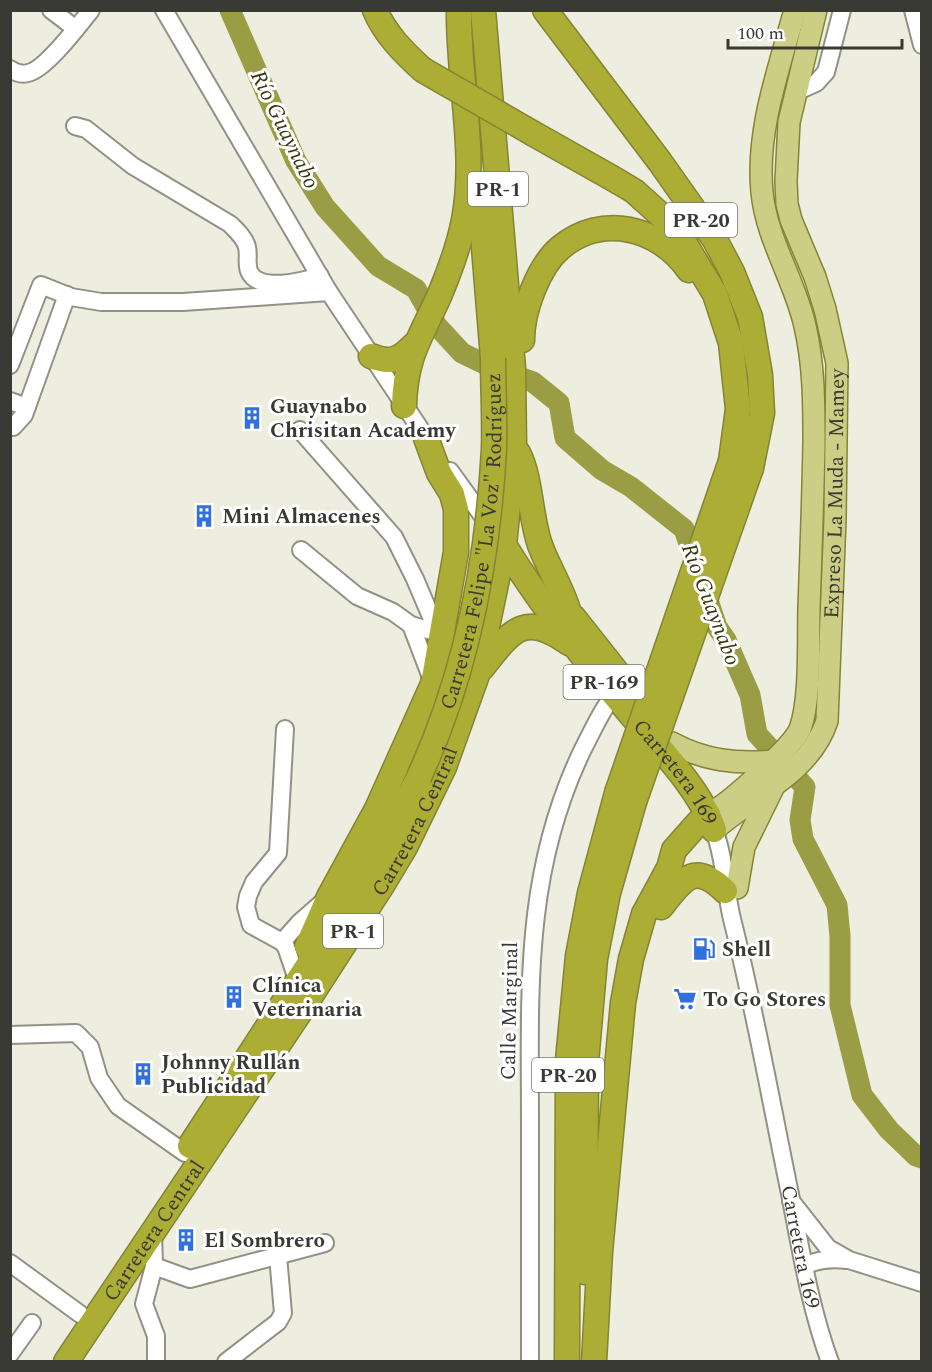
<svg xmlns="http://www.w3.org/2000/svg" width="932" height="1372" viewBox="0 0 932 1372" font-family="Spectral,serif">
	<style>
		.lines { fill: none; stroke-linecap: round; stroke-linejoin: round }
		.river { stroke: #9a9d44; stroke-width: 21 }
		.minor-casing { stroke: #919285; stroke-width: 20 }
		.major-casing { stroke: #838534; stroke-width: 24 }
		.highway-casing { stroke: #838534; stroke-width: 27 }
		.minor { stroke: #fff; stroke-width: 16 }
		.major { stroke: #cdce85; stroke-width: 21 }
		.highway { stroke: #abad34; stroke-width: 24 }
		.highway-bridge-casing { stroke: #838534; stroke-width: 27; stroke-linecap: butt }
		.highway-bridge { stroke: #abad34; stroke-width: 24 }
		.labels { text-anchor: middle; stroke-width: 6; stroke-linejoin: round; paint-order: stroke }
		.shield { fill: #fff; stroke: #757572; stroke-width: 1.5 }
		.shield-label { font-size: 20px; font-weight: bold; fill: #3a3a35 }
		.poi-label { font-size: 21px; font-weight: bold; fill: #3a3a35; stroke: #fff; text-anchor: start }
		.street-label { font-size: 21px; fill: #3a3a35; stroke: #fff }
		.water-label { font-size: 22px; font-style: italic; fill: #373811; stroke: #fff }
	</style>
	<rect width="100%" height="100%" fill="#edeedf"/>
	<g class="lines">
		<path class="river" d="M230,10L296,161L325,207L378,266L416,289L437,326L462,353L491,367L533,382L559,403L565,438L602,470L631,487L684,529L717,627L726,640L750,695L757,734L805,787L800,820L803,839L837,905L840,936V1005L862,1095L889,1130L916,1156L922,1158"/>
		<g class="minor-casing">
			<g id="minor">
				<path d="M51,10L76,29"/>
				<path d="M164,10L329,292L431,445"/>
				<path d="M913,10L922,45"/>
				<path d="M10,69C16,73 21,75 28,73C45,70 79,25 91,10"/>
				<path d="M796,92L816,83L826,72L842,10"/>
				<path d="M75,126L86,129L133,166L230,224C236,230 245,238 247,247C249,255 246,263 249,271C258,293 304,281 320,276"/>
				<path d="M10,365L41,285L71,297L101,302H183L329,292"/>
				<path d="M10,401L27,407"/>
				<path d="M10,427H13L24,415L67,295"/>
				<path d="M300,430L394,537L415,579L435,626L443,634"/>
				<path d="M450,471L489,525"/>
				<path d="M301,550L357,596L393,612L411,625L442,634"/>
				<path d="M411,625L432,680"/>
				<path d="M285,729L278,853L254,882L248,896L246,907L251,925L282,942L286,947L298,982"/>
				<path id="s1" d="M714,830C725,858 725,890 732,919C755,1010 771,1102 790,1194C801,1251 810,1307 830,1362"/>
				<path d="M282,942L300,922L324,901"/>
				<path d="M10,1035L76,1033L90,1047L99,1078L118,1106L185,1153"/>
				<path d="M791,1201L828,1248L849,1260L922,1283"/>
				<path d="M153,1231L154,1266L144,1304L156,1336V1362"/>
				<path d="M10,1263L80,1314"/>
				<path d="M154,1266L190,1279L325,1243"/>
				<path d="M804,1266C818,1259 831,1258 847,1260"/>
				<path d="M10,1354L32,1323"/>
				<path d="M226,1362L278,1322L283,1313L278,1256"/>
				<path d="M530,1362C530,1283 530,1204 530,1126C530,992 523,873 583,749C594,728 604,704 621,687"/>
			</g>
		</g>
		<g class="major-casing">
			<g id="major">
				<path d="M672,743C705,761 737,764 774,761"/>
				<path d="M712,812C730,803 793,746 800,729C811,699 808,640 809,607C811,552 813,498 814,443C814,404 814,365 805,326C795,281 766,238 762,192C756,130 779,69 795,10"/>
				<path id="s2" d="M714,830C753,795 810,773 827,721L835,519L837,363L825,309L815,277L791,220L787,204L786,181L789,122L816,10"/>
				<path d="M737,888L744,847L773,788"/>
			</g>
		</g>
		<g class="highway-casing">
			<g id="highway">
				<path d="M375,10C385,34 404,53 423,70"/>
				<path d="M545,10L660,162L715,240L732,272L750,317L760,375L762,413L751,468"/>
				<path d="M534,134L612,178L634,191L654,209L676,229L715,294L731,343L738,409L731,461"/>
				<path d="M479,186L493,358"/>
				<path d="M522,340C522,311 538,267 560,248C602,213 659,227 689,270"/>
				<path d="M371,356C391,364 399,360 414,345"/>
				<path d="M404,406C405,356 421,337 440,294C450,270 459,246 464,220C477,151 458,80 459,10"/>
				<path d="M518,453C531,478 530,517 540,545C548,567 561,587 568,610"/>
				<path id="s3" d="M504,545C540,604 584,659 628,711C656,745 700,788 714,830"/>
				<path d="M574,618L638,699"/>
				<path d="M482,668C512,630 524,611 569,643"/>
				<path d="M661,907C683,879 694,861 725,891"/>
				<path d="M307,947L329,897L377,809L433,684L456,552V509L452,494L439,473L426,438"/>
				<path d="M190,1146L365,878L419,777"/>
				<path d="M585,1272L586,1062L595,959L608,893L634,802"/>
				<path id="s4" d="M66,1362L308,1000L381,887L405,847L444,767L477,675L504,545L514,446L513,368L483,10"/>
				<path d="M567,1362L568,1060L578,956L590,893L617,793"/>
				<path d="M594,1362L600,1252L623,1003L631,959L644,914L669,868L674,850L698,823L708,814"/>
			</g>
		</g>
		<use href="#minor" class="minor"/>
		<use href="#major" class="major"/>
		<use href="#highway" class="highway"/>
		<g class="highway-bridge-casing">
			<g id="highway-bridge">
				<path d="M423,70L534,134"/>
				<path id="s5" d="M419,777C466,675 488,561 494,449C495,419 493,388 493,358"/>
				<path d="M617,793L731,461"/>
				<path d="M634,802L751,468"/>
			</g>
		</g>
		<use href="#highway-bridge" class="highway-bridge"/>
	</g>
	<defs>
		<g id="building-bare" transform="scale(1.8)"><path d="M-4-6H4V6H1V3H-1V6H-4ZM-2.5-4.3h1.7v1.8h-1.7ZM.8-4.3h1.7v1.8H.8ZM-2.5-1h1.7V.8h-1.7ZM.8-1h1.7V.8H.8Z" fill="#3171de" stroke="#fff" stroke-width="2.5" paint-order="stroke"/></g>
		<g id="fuel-bare" transform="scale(1.8)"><path d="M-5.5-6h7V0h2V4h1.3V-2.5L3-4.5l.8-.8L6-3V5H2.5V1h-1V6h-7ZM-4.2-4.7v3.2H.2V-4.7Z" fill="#3171de" stroke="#fff" stroke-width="2.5" paint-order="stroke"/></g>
		<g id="supermarket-bare" transform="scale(1.8)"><path d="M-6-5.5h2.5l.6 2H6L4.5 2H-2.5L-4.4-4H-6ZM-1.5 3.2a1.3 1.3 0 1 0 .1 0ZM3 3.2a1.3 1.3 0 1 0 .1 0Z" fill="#3171de" stroke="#fff" stroke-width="2.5" paint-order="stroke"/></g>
	</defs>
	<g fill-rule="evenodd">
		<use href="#building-bare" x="252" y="418"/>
		<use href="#building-bare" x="204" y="516"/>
		<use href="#fuel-bare" x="704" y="949"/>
		<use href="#building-bare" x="234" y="997"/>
		<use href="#supermarket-bare" x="685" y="999"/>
		<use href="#building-bare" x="143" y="1074"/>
		<use href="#building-bare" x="186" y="1240"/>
	</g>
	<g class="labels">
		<g class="shield">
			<rect x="468" y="172" width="60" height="34" rx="4.5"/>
			<rect x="665" y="203" width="72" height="34" rx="4.5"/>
			<rect x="563.5" y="665" width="81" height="34" rx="4.5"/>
			<rect x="323" y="914" width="60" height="34" rx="4.5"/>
			<rect x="532" y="1058" width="72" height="34" rx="4.5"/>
		</g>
		<g class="shield-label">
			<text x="498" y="196">PR-1</text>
			<text x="701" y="227">PR-20</text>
			<text x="604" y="689">PR-169</text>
			<text x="353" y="938">PR-1</text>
			<text x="568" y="1082">PR-20</text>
		</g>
		<g class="poi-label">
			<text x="270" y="413">Guaynabo<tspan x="270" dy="24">Chrisitan Academy</tspan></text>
			<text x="222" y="523">Mini Almacenes</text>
			<text x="722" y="956">Shell</text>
			<text x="252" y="992">Clínica<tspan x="252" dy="24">Veterinaria</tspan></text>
			<text x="703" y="1006">To Go Stores</text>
			<text x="161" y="1069">Johnny Rullán<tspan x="161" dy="24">Publicidad</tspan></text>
			<text x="204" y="1247">El Sombrero</text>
		</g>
		<g class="street-label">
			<text dy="7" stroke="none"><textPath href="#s2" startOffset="387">Expreso La Muda - Mamey</textPath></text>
			<text dy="7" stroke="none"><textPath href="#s5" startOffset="244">Carretera Felipe "La Voz" Rodríguez</textPath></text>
			<text dy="7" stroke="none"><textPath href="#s3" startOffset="285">Carretera 169</textPath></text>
			<text dy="7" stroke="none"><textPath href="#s4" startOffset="644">Carretera Central</textPath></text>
			<text transform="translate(509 1011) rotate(-89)" y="7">Calle Marginal</text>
			<text dy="7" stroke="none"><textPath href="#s4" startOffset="158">Carretera Central</textPath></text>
			<text dy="7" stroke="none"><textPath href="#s1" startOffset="426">Carretera 169</textPath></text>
		</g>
		<g class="water-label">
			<text transform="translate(286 129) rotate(64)" y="8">Río Guaynabo</text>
			<text transform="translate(712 604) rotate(69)" y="8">Río Guaynabo</text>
		</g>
	</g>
	<rect width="932" height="1372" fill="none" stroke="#3a3a35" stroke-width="24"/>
	<path d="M728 39v9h174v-9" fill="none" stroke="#3a3a35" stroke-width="3"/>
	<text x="737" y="39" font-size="18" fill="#3a3a35" stroke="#ffffff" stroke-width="4.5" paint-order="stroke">100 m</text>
</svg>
